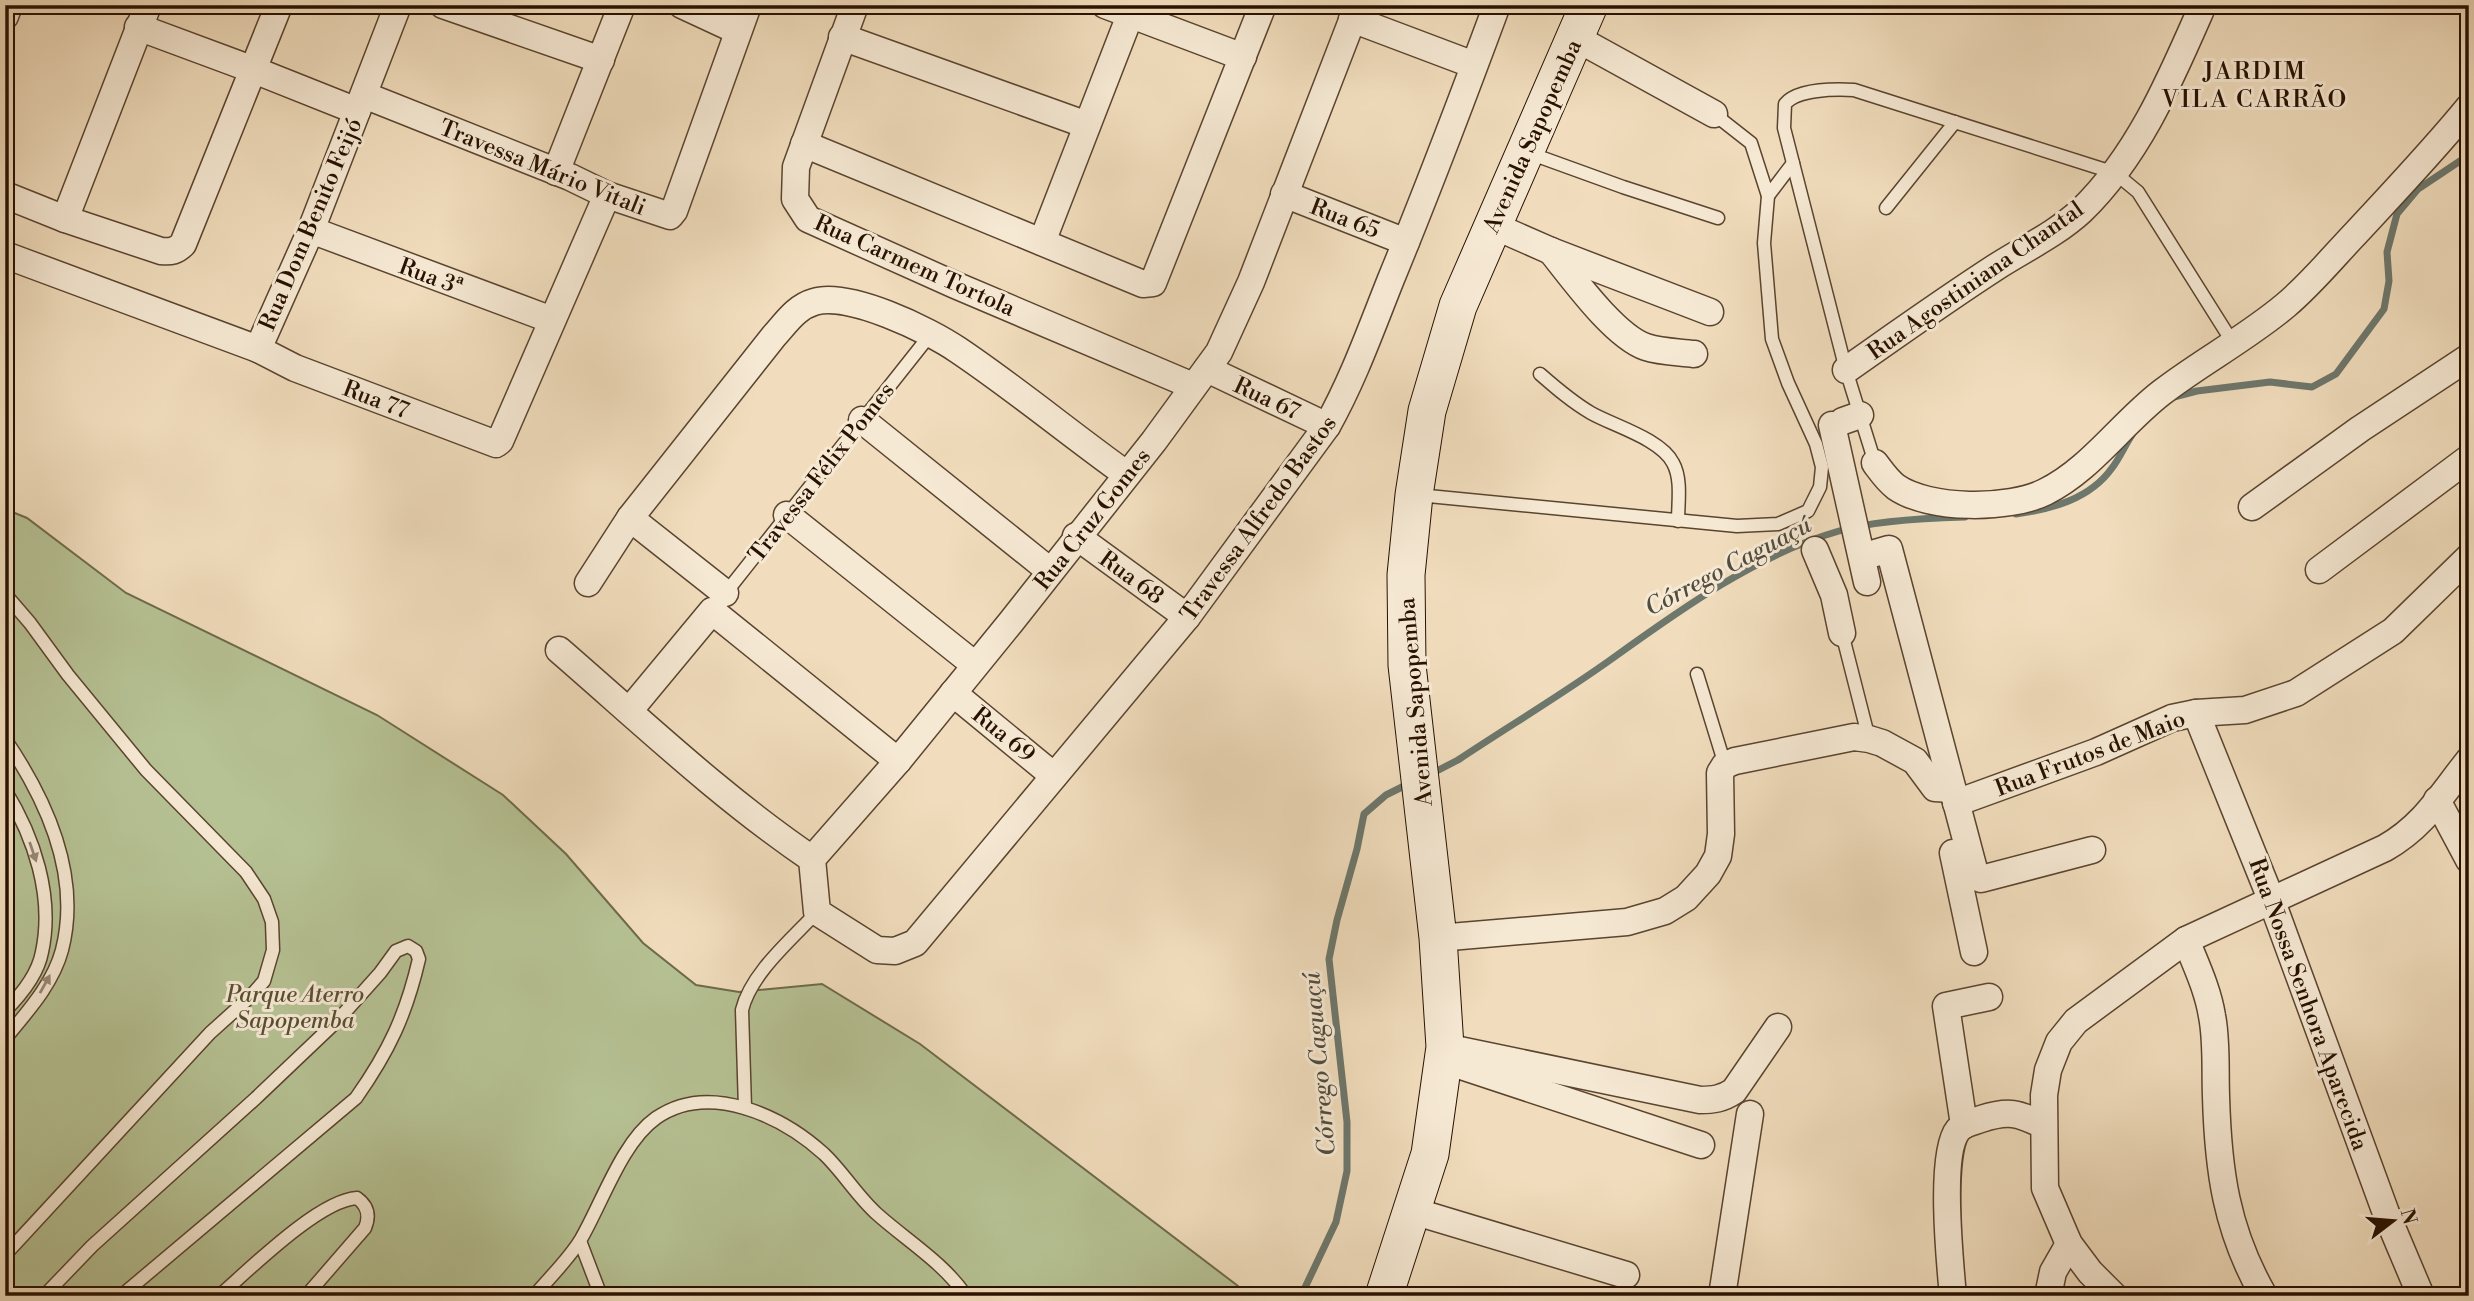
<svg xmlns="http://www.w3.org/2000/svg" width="2474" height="1301" viewBox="0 0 2474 1301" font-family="'Libre Bodoni',serif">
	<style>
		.green { fill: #b6c294; stroke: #6e6a4a; stroke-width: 2 }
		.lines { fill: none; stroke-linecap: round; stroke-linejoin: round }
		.stream { stroke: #6d776c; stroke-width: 7 }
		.lane-casing { stroke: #5a442f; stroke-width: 15 }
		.street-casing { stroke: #5a442f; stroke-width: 29 }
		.secondary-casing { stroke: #271100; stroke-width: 39 }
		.lane { stroke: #f6e9d4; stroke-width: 12 }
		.street { stroke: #f6e9d4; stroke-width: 26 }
		.secondary { stroke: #f6e9d4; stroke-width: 37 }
		.oneway { fill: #998875 }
		.labels { text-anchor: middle; stroke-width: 6; stroke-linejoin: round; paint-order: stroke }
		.street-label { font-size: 23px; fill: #271100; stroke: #f6e9d4 }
		.park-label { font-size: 23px; font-style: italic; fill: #594f34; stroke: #f6e9d4 }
		.neighbourhood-label { font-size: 24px; letter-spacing: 2px; fill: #271100; stroke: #f6e9d4 }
		.water-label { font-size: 24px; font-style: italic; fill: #504c3f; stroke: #f6e9d4 }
	</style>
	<rect width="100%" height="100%" fill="#f1ddbd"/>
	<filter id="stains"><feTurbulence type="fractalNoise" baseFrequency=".00286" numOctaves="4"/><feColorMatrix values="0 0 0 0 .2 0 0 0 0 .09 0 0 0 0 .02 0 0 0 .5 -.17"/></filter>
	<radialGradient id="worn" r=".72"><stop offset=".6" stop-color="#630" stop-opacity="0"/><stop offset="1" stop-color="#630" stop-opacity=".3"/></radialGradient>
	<path class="green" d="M5,509L27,518L126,593L377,715L503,795L566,854L643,943L696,985L739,992L822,984L920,1044L1238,1286L1239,1296H5Z"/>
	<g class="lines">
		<g class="stream">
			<path d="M2170,398L2197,391L2270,382L2312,387L2336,374L2384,309L2389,281L2387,252L2397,214L2418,189L2469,155"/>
			<path d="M2016,514C2052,509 2090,499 2112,468C2120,458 2125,445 2132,435"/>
			<path d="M1431,774L1458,760C1509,726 1563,694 1613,658C1681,609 1758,554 1839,531C1872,521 1930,518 1965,517"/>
			<path d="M1301,1296L1336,1222L1347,1171V1122L1329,959L1337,920L1357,849L1364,814L1386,795L1410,783"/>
		</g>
		<g class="lane-casing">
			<g id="lane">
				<path d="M1529,153L1623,187L1718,218"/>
				<path d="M1768,196L1793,163"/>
				<path d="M1886,208L1955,122"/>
				<path d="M1540,374C1556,388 1572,402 1591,413C1614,426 1661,439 1673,463C1682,479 1678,503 1678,521"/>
				<path d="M1875,463L1846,370L1784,128L1785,104C1797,89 1835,89 1854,90L2115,173L2138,192L2233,343"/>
				<path d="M1418,495L1737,526L1778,524L1808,511L1820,487L1822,467L1816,444L1788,383L1772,339L1764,243L1768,196L1751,143L1714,114"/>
				<path d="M5,594L30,623L68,675L146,770L246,872L264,899L272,922L273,950L264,981L250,997L210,1033L5,1255"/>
				<path d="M724,595L930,335"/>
				<path d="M1842,633L1869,739"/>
				<path d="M1697,674L1725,765"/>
				<path d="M5,739C46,799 81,876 62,950C53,984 27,1012 5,1039"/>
				<path d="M5,790C34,837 54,896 42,952C38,974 21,995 5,1011"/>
				<path d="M745,1108L742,1010C751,973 792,939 817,912"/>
				<path d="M580,1241L601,1296"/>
				<path d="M44,1296L92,1246L256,1098L337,1021L380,973L396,951L408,946L416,951L419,959C406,1015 389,1051 356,1098L121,1296"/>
				<path d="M219,1296C249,1270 319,1200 357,1198C368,1206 370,1216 365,1228L306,1296"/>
				<path d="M534,1296C549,1278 569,1259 581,1239C602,1203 622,1142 656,1118C709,1081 782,1116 824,1154C843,1172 857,1196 877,1214C906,1240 944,1263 966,1296"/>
			</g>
		</g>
		<g class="street-casing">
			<g id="street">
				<path d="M443,5L601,60"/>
				<path d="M682,5L738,31"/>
				<path d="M855,5L796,167L795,199L808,219L955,285L1193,386"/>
				<path d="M1105,5L1243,57"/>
				<path d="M1358,5L1251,282L1219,352L1154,441L1011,622L898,761L812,859L817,912L877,950L895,951L915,943L1187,617L1327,426C1353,380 1371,329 1391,279C1428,189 1463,97 1497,5"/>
				<path d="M5,16L9,5"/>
				<path d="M1352,19L1474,65"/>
				<path d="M138,27L254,70L357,111"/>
				<path d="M842,37L1087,125"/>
				<path d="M1576,38L1714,114"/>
				<path d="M364,95L570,177L607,195L670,216L674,211L748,5"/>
				<path d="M804,144L1143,284L1153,283L1263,5"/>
				<path d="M556,172L622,5"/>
				<path d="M1284,194L1406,242"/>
				<path d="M5,195L65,219L161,251C171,252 176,251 183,244L279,5"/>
				<path d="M65,219L148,5"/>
				<path d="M1492,225L1551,251L1710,312"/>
				<path d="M311,230L552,320"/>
				<path d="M1042,242L1134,5"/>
				<path d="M1551,251C1572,277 1614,336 1646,347C1661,352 1678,352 1694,354"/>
				<path d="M5,255L258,349L311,230L398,5"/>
				<path d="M258,349L295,368L496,444L500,441L607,195"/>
				<path d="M1207,369L1327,426"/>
				<path d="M1846,370C1896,335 1945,300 1996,267C2024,249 2056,234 2081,211C2139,155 2171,78 2203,5"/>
				<path d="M862,420L1050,571"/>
				<path d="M1843,421L1860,415"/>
				<path d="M1832,425L1867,582"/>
				<path d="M1875,463C1881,471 1887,480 1896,487C1929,510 2009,510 2045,492C2090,470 2121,424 2161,393C2201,362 2247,338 2286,305C2311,284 2333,257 2356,233C2394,192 2433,151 2469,107"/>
				<path d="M2252,507L2360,429L2469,357"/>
				<path d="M787,515L975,665"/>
				<path d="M1076,536L1187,617"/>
				<path d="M1815,550L1834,595L1842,633"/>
				<path d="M1872,554L1889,549L1976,877L1981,879L2092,850"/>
				<path d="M2319,570L2469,458"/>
				<path d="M588,583L630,518"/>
				<path d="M725,593L630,518L774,336C786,323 796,307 814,302C848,291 929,330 958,350C1016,389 1070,434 1126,474"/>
				<path d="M559,650C641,721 722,798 812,859"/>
				<path d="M953,693L1054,776"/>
				<path d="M629,711L712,611L898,761"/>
				<path d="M2196,713L2271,899L2386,1213L2421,1296"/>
				<path d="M2437,800L2469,860"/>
				<path d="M1956,803L2096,752L2172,718L2196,713L2245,710L2296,693L2393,631L2469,557"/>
				<path d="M1953,853L1974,952"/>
				<path d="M1438,938L1627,922L1665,911L1686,898L1708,874L1718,856L1721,834L1720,773L1725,765L1735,761L1854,737L1869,739L1882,743L1915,761L1935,788L1952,789"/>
				<path d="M2186,940C2196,965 2208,990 2212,1016C2217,1041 2215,1070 2216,1096C2218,1170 2226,1230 2264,1296"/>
				<path d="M1445,1047L1700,1100C1713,1100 1722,1099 1734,1091L1778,1027"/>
				<path d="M1452,1063L1701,1145"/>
				<path d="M1964,1125L1946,1006L1989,997"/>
				<path d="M1413,1211L1626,1275"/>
				<path d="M1722,1296L1750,1114"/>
				<path d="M1953,1296C1950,1264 1939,1153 1958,1130C1964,1123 1973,1122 1981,1119C2009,1110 2018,1113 2043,1125"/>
				<path d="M2048,1296L2053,1272L2069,1244"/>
				<path d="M2114,1296L2090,1272L2069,1244L2045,1188L2044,1095L2048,1070L2059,1042L2076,1021L2186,940L2385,848C2424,826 2441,795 2469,760"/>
			</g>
		</g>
		<g class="secondary-casing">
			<path id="secondary" d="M1384,1296L1430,1154L1445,1047L1438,938L1407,665L1406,575L1414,495L1427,411L1458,306L1589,5"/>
		</g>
		<use href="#lane" class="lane"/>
		<use href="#street" class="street"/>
		<use href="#secondary" class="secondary"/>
	</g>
	<defs><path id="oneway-solid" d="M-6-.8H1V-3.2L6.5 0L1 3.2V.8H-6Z" transform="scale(1.75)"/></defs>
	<g class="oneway">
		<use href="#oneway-solid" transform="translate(33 852) rotate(71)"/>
		<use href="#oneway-solid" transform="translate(45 984) rotate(-61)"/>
	</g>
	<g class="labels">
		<g class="street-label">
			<text transform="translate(1532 136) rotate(-66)" y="8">Avenida Sapopemba</text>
			<text transform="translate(543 167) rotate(22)" y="8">Travessa Mário Vitali</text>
			<text transform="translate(1345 218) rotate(21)" y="8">Rua 65</text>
			<text transform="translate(310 224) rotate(-67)" y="8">Rua Dom Benito Feijó</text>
			<text transform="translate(915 265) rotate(24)" y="8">Rua Carmem Tortola</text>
			<text transform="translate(431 276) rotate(20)" y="8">Rua 3ª</text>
			<text transform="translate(1975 280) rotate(-35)" y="8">Rua Agostiniana Chantal</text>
			<text transform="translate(1267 398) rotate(25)" y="8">Rua 67</text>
			<text transform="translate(376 399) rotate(21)" y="8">Rua 77</text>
			<text transform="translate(821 472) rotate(-52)" y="8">Travessa Félix Pomes</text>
			<text transform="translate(1258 518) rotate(-54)" y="8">Travessa Alfredo Bastos</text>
			<text transform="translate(1092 519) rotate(-52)" y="8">Rua Cruz Gomes</text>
			<text transform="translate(1132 577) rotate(36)" y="8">Rua 68</text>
			<text transform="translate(1415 702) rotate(-95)" y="8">Avenida Sapopemba</text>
			<text transform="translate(1004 734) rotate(39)" y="8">Rua 69</text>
			<text transform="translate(2090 753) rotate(-21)" y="8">Rua Frutos de Maio</text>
			<text transform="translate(2309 1004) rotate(70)" y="8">Rua Nossa Senhora Aparecida</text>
		</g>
		<g class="park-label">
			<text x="295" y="1002">Parque Aterro<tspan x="295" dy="26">Sapopemba</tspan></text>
		</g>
		<g class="neighbourhood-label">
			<text x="2255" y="79">JARDIM<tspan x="2255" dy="28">VILA CARRÃO</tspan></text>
		</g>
		<g class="water-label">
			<text transform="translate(1728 566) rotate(-28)" y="8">Córrego Caguaçú</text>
			<text transform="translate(1319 1064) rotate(-95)" y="8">Córrego Caguaçú</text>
		</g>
	</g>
	<rect width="2474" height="1301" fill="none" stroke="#f1ddbd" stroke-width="28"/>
	<rect x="7" y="7" width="2460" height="1287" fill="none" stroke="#271100" stroke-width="3.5"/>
	<rect x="14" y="14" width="2446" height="1273" fill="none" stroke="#271100" stroke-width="2"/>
	<g transform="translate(2393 1221) rotate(74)" stroke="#f6e9d4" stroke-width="5" paint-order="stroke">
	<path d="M0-5L12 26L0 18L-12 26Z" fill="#271100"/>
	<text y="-10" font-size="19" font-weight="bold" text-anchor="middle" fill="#271100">N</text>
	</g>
	<rect width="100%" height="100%" filter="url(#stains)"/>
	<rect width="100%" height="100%" fill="url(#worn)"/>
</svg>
